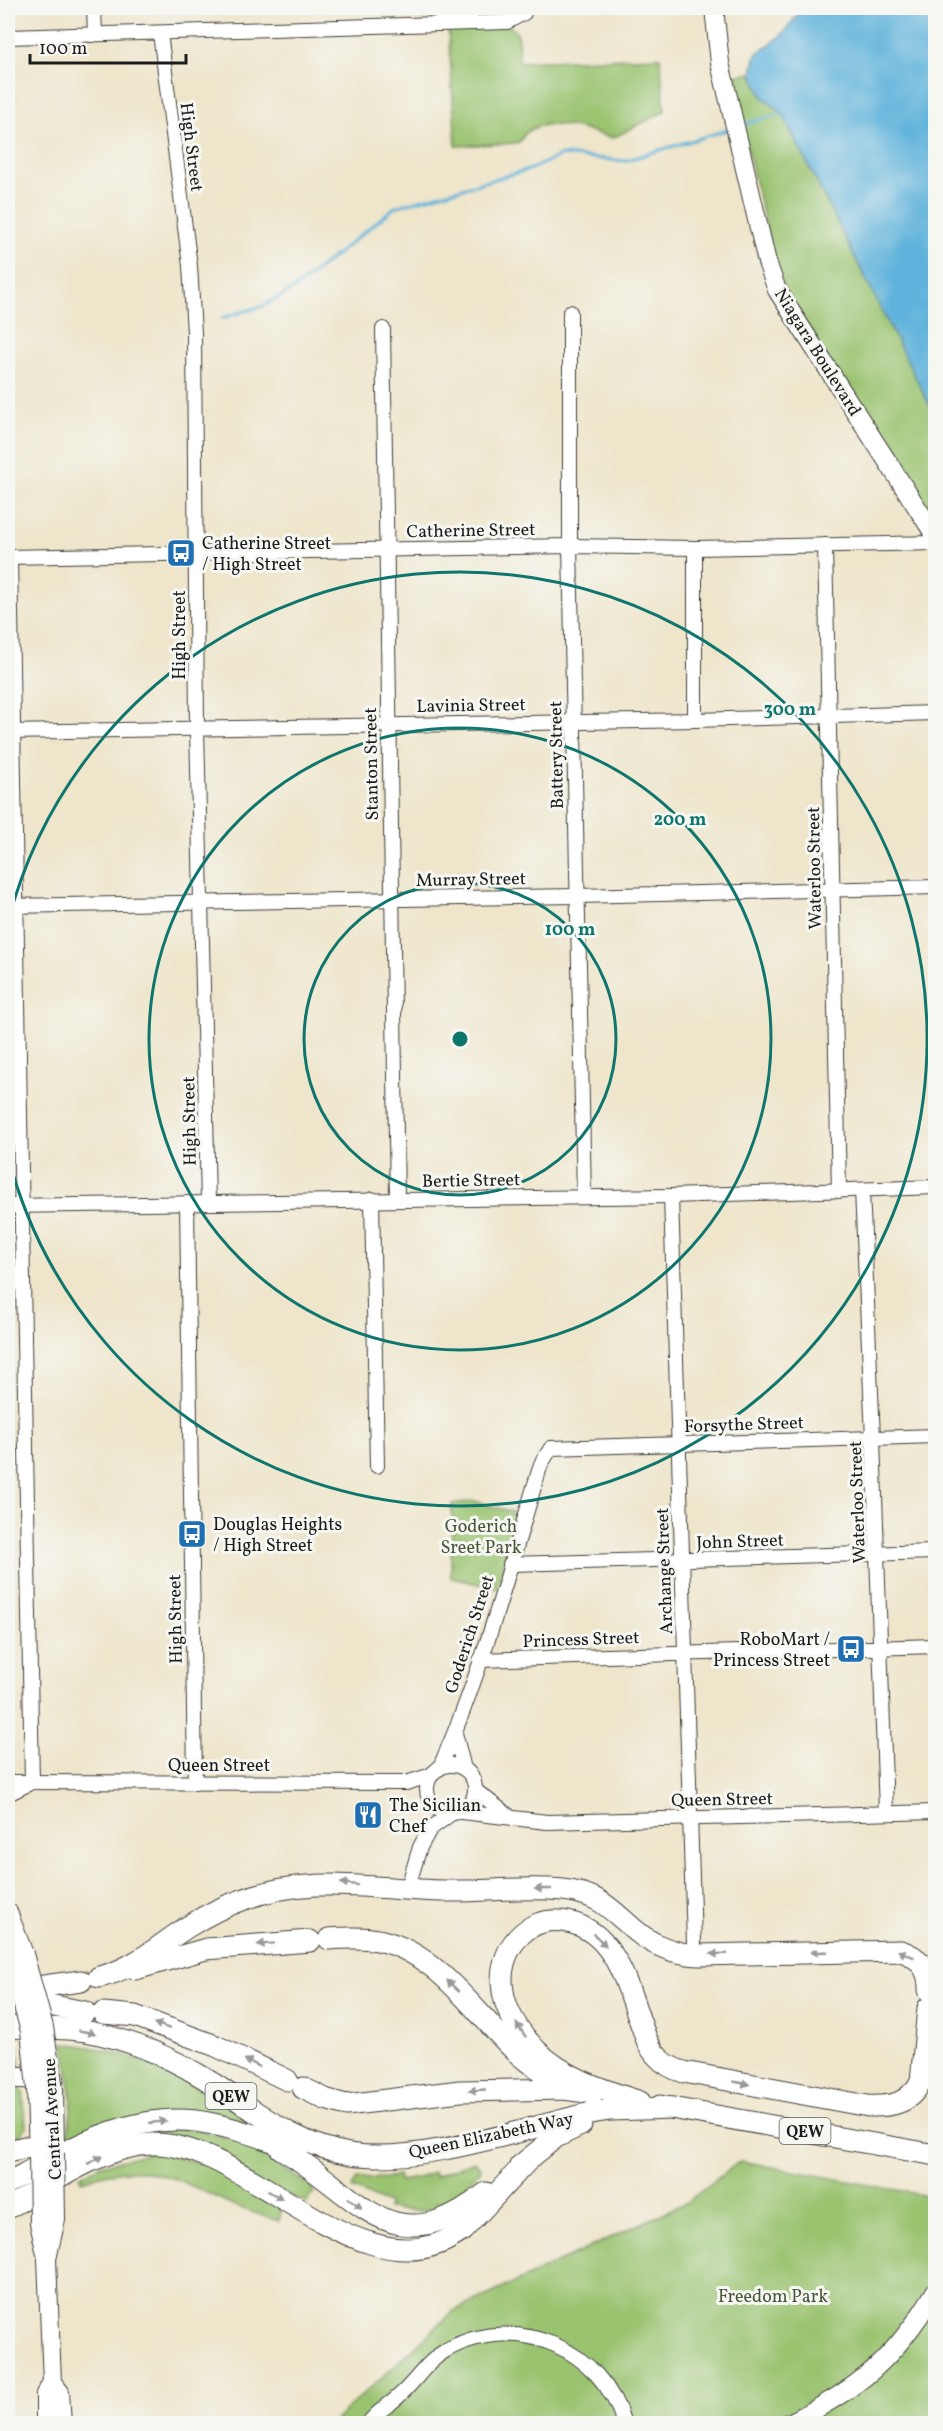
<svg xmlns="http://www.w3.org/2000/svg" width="943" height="2431" viewBox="0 0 943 2431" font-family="Vollkorn,serif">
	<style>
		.green { fill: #9ac36f; stroke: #5b7046; stroke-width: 1.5 }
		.water { fill: #5fb2db; stroke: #3e677c; stroke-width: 1.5 }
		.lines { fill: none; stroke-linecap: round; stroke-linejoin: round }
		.stream { stroke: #5fb2db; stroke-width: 3 }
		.minor-casing { stroke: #3c3a36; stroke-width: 16 }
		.major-casing { stroke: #3c3a36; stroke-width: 20 }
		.highway-casing { stroke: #3c3a36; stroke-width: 23 }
		.minor { stroke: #fff; stroke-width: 14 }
		.major { stroke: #fff; stroke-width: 18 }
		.highway { stroke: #fff; stroke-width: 21 }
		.major-bridge-casing { stroke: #3c3a36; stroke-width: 20; stroke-linecap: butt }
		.major-bridge { stroke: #fff; stroke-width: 18 }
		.oneway { fill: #999 }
		.ring { fill: none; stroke: #0f766e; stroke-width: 3 }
		.labels { text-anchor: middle; stroke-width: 6; stroke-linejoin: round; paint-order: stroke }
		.shield { fill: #f6f6f2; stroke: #5d5d5c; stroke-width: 1.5 }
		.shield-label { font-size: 16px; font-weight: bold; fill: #1c1c1c }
		.street-label { font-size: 18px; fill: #1c1c1c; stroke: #f6f6f2 }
		.poi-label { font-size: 18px; fill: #1c1c1c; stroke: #f6f6f2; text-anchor: start }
		.park-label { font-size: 18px; fill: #485639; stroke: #f6f6f2 }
		.centre { fill: #0f766e; stroke: #f6f6f2; stroke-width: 3 }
		.ring-label { font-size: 18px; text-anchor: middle; font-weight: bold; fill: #0f766e; stroke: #f6f6f2; stroke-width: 6; stroke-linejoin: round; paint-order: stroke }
	</style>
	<rect width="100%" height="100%" fill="#f6f6f2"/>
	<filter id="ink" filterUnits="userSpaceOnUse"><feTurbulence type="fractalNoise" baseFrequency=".0167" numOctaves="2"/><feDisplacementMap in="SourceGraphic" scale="12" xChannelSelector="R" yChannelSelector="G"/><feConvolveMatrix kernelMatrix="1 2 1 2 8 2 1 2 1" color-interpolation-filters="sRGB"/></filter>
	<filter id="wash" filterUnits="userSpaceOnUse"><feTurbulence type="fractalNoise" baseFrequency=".008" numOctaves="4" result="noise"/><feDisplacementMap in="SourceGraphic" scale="24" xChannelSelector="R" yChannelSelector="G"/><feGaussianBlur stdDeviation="1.35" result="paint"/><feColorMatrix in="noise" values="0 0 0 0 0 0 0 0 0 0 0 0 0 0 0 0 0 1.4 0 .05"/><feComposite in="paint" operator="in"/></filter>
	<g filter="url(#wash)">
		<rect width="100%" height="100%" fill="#eee5ca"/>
		<g class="green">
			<path d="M504,21L518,34L519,62L660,57L665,111L613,138C591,132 547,115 527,132C524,135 521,140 518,143L456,146L448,25Z"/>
			<path d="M751,73L762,96L782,113L935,416V521L785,292L775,265L730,76Z"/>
			<path d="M474,1501L519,1514L497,1588L451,1578L452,1504Z"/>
			<path d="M8,2040H15L20,2066L8,2067Z"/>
			<path d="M64,2043C143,2053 183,2076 248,2119L245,2123L226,2118L67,2144L72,2102Z"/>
			<path d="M8,2083L23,2091L26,2128L19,2137L20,2139L8,2145Z"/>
			<path d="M188,2128L238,2140L310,2186L314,2193L307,2203L155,2138L132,2133Z"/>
			<path d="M153,2152L206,2164L282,2207L279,2221C263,2216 247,2211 231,2204C175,2179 145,2157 82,2181L79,2177L101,2165Z"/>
			<path d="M475,2161L481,2169L463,2189L464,2194L436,2204V2207L420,2211L388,2209V2204L352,2188L357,2179L386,2178L398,2175L400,2181L422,2177L433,2172L435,2176Z"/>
			<path d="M740,2161L935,2197V2423L331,2424L454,2311L687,2202Z"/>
		</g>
		<path class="water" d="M798,8H935V416L782,113L762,96L752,73L756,54L781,36L800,12Z"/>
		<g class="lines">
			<g class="stream">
				<path d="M742,125L782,113"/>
				<path d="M222,318L263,306L294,289L395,207L531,169L562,155L624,161L730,129"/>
			</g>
		</g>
	</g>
	<g filter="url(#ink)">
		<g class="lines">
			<g class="minor-casing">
				<g id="minor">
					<path d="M160,33L190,266L194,333L197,728L208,1202"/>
					<path d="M92,35L95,34L94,8"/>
					<path d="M8,37L507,22L524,13V8"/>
					<path d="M570,312V546L584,1197"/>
					<path d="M383,329L397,1199"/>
					<path d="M825,545L839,1191"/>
					<path d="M695,548V720"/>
					<path d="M8,557L570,546L695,548L936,543"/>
					<path d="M10,557L32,1782"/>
					<path d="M8,732L695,720L936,713"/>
					<path d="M8,906L577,896L936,887"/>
					<path d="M862,1190L873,1438L886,1813"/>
					<path d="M671,1196L694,1944"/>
					<path d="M372,1199L377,1466"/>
					<path d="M187,1203L195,1783"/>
					<path d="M8,1206L671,1196L936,1187"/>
					<path d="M510,1564L936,1552"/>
					<path d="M480,1660L936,1646"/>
					<path d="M455,1733L464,1769"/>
					<circle cx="451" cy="1789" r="24"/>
					<path d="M439,1769C483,1671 510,1565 541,1464L551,1448L936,1436"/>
					<path d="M8,1782L406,1783L432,1775"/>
					<path d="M476,1791L509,1816"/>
					<path d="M8,1794L28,1784"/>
					<path d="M461,1812L547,1822L936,1812"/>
					<path d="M407,1890L420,1847L430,1829L452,1813"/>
					<path d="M368,2424C376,2411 392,2404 402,2393C419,2377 426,2362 448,2349C517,2312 603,2349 624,2424"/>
				</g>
			</g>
			<g class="major-casing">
				<g id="major">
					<path d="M714,8L720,63L767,262L777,290L936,537"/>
					<path d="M8,1912L24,1954"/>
					<path d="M36,2088L38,2158"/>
					<path d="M54,2090L55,2153"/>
					<path d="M47,2259L52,2382L60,2392L62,2424"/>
					<path d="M45,2424V2394L52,2382"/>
					<path d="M787,2424C858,2390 896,2358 936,2290"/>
				</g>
			</g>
			<g class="highway-casing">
				<g id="highway">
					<path d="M329,1939C343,1938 357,1937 371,1939C422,1945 459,1991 492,2027C510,2047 528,2065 552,2077"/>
					<path d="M136,1969L206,1949L310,1941"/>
					<path d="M99,1977C133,1970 160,1944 189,1926C205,1916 224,1906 242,1900C314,1873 372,1890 445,1891C484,1892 524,1886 563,1890C600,1894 610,1909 636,1931C654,1946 676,1954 699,1955L901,1951C920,1957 930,1970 929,1990"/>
					<path d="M14,1990L81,1981"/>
					<path d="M8,1997L85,2012"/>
					<path d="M103,2013L135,2016L216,2046L287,2080"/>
					<path d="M8,2027C33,2028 60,2027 85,2031C124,2038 165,2055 199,2075C251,2105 288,2144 350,2154C419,2165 523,2129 591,2113L610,2110L674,2108"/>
					<path d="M8,2077L53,2079"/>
					<path d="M303,2088L325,2099L346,2105L460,2091L564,2089L594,2093"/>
					<path d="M640,2102C604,2090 564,2078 536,2050C521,2034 506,2013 503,1991C496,1952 526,1913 568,1922C615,1932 627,1985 641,2024C645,2035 648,2047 657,2056C664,2064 673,2069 684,2072L868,2106C892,2107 910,2103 921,2081L928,2008"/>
					<path d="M660,2106L936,2155"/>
					<path d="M280,2148C358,2192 391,2269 486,2193"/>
					<path d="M8,2151L25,2147L55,2146"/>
					<path d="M520,2166L556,2137L581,2125"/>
					<path d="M8,2183C66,2151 127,2113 196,2121C231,2126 265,2139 298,2149"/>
					<path d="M8,2208C50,2184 102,2146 152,2144C247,2140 366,2304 463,2230L531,2157"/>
				</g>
			</g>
			<use href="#minor" class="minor"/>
			<use href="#major" class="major"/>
			<use href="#highway" class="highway"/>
			<g class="major-bridge-casing">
				<g id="major-bridge">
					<path d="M8,1953L30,2031L36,2088"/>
					<path d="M24,1954L44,2027L54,2090"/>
					<path d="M38,2158L39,2223L46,2254"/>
					<path d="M47,2259L56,2219L55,2153"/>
				</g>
			</g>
			<use href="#major-bridge" class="major-bridge"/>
		</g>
		<defs><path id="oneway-solid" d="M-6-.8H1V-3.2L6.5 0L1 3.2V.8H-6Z" transform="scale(1.5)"/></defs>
		<g class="oneway">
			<use href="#oneway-solid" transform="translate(349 1884) rotate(-174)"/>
			<use href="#oneway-solid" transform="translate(543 1889) rotate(-180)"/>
			<use href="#oneway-solid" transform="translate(600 1940) rotate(44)"/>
			<use href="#oneway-solid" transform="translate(266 1944) rotate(176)"/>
			<use href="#oneway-solid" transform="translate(819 1952) rotate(178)"/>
			<use href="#oneway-solid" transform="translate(719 1954) rotate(178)"/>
			<use href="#oneway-solid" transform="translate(906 1954) rotate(-158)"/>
			<use href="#oneway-solid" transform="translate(453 1986) rotate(-136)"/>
			<use href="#oneway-solid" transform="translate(162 2026) rotate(-160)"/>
			<use href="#oneway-solid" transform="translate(521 2030) rotate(-125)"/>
			<use href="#oneway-solid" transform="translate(87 2032) rotate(10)"/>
			<use href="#oneway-solid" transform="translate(252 2063) rotate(-154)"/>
			<use href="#oneway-solid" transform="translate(741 2083) rotate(10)"/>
			<use href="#oneway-solid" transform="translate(477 2090) rotate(177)"/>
			<use href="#oneway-solid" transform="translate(158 2122) rotate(-6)"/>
			<use href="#oneway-solid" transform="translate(95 2160) rotate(-27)"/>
			<use href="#oneway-solid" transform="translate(275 2195) rotate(30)"/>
			<use href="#oneway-solid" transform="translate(355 2203) rotate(37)"/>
		</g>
	</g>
	<g class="ring">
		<circle cx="460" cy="1039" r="156"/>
		<circle cx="460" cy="1039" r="311"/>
		<path d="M8 922A467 467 0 1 1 8 1156"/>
	</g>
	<defs>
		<g id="bus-square" transform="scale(1.5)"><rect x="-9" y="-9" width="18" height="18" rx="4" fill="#1f6fb2" stroke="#f6f6f2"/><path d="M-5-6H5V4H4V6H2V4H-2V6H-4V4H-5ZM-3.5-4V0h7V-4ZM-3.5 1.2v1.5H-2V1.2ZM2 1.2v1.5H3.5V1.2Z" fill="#fff"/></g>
		<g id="restaurant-square" transform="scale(1.5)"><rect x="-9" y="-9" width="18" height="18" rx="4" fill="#1f6fb2" stroke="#f6f6f2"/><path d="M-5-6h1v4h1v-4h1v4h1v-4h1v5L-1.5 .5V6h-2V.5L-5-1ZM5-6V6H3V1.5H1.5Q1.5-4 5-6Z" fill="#fff"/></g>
	</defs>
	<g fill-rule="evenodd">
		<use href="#bus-square" x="181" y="553"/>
		<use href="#bus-square" x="192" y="1534"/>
		<use href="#bus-square" x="851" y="1649"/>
		<use href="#restaurant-square" x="368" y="1815"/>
	</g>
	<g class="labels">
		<g class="shield">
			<rect x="205.5" y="2083" width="51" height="26" rx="4.5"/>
			<rect x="779.5" y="2118" width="51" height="26" rx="4.5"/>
		</g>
		<g class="shield-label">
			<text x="231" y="2102">QEW</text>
			<text x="805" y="2137">QEW</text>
		</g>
		<g class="street-label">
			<text transform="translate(192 147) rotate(83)" y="6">High Street</text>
			<text transform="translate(818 352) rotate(58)" y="6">Niagara Boulevard</text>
			<text transform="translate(471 530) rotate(-1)" y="6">Catherine Street</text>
			<text transform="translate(179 635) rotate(-90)" y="6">High Street</text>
			<text transform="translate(471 705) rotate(-1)" y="6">Lavinia Street</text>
			<text transform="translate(556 755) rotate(-91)" y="6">Battery Street</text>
			<text transform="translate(371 764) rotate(-91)" y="6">Stanton Street</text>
			<text transform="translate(814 868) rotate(-91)" y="6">Waterloo Street</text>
			<text transform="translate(471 879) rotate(-1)" y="6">Murray Street</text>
			<text transform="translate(189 1121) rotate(-91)" y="6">High Street</text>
			<text transform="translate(471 1180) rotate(-1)" y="6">Bertie Street</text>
			<text transform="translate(744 1424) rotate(-2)" y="6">Forsythe Street</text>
			<text transform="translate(857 1502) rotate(-92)" y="6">Waterloo Street</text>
			<text transform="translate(740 1541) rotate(-2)" y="6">John Street</text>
			<text transform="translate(664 1571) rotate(-92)" y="6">Archange Street</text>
			<text transform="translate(175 1619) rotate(-91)" y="6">High Street</text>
			<text transform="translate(469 1634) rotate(-72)" y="6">Goderich Street</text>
			<text transform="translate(581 1639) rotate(-2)" y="6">Princess Street</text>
			<text x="219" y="1771">Queen Street</text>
			<text transform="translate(722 1799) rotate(-1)" y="6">Queen Street</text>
			<text transform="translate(52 2119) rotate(-93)" y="6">Central Avenue</text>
			<text transform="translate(491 2135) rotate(-12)" y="6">Queen Elizabeth Way</text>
		</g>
		<g class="poi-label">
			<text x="202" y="549">Catherine Street<tspan x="202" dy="21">/ High Street</tspan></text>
			<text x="213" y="1530">Douglas Heights<tspan x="213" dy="21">/ High Street</tspan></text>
			<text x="830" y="1645" text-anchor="end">RoboMart /<tspan x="830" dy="21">Princess Street</tspan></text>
			<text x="389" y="1811">The Sicilian<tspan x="389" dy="21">Chef</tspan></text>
		</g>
		<g class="park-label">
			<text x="481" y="1532">Goderich<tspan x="481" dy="21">Sreet Park</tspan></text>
			<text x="773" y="2302">Freedom Park</text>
		</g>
	</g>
	<circle cx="460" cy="1039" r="9" class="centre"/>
	<g class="ring-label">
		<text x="790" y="715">300 m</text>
		<text x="680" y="825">200 m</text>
		<text x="570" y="935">100 m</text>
	</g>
	<rect width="943" height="2431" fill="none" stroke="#f6f6f2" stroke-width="30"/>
	<path d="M30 54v9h156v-9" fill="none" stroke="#1c1c1c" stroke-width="3"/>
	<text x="39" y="54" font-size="18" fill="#1c1c1c" stroke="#f6f6f2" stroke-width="4.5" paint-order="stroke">100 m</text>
</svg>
